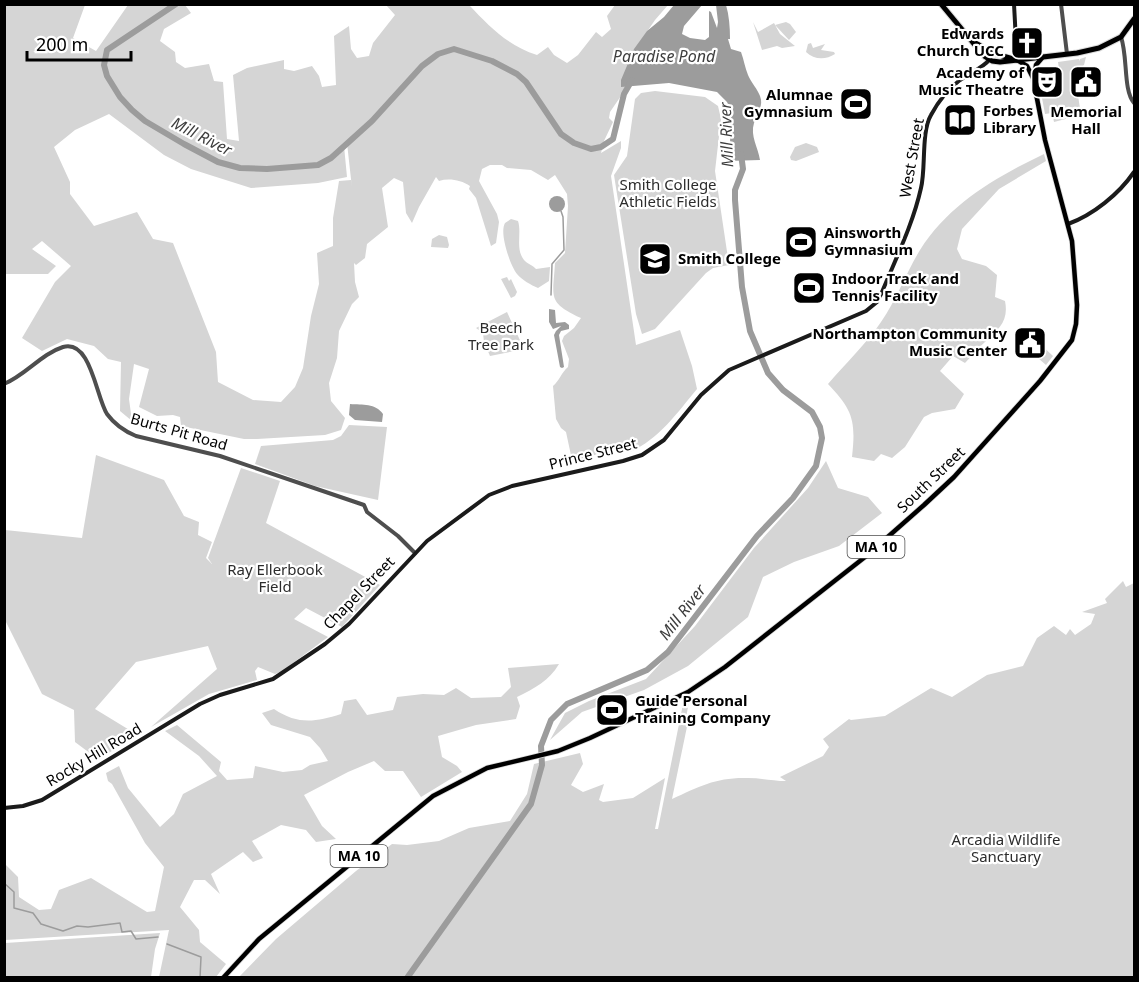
<svg xmlns="http://www.w3.org/2000/svg" width="1139" height="982" viewBox="0 0 1139 982" font-family="'Noto Sans',sans-serif">
	<style>
		.green { fill: #d5d5d5; fill-rule: evenodd }
		.water { fill: #9c9c9c }
		.lines { fill: none; stroke-linecap: round; stroke-linejoin: round }
		.stream { stroke: #9c9c9c; stroke-width: 1.5 }
		.river { stroke: #9c9c9c; stroke-width: 6 }
		.primary-casing { stroke: #dbdbdb; stroke-width: 6 }
		.trunk-casing { stroke: #dbdbdb; stroke-width: 7 }
		.tertiary { stroke: #4e4e4e; stroke-width: 4 }
		.secondary { stroke: #1b1b1b; stroke-width: 4 }
		.primary { stroke: #000; stroke-width: 4.5 }
		.trunk { stroke: #000; stroke-width: 5 }
		.labels { text-anchor: middle; stroke-width: 4.5; stroke-linejoin: round; paint-order: stroke }
		.shield { fill: #fff; stroke: #4c4c4c; stroke-width: 1.5 }
		.shield-label { font-size: 14px; font-weight: bold; fill: #000 }
		.poi-label { font-size: 15px; font-weight: bold; fill: #000; stroke: #fff; text-anchor: start }
		.street-label { font-size: 15px; fill: #000; stroke: #fff }
		.park-label { font-size: 15px; fill: #2c2c2c; stroke: #fff }
		.water-label { font-size: 16px; font-style: italic; fill: #3d3d3d; stroke: #fff }
	</style>
	<rect width="100%" height="100%" fill="#fff"/>
	<g class="green">
		<path d="M4,5H85L73,38L96,51L128,5H185L191,13L164,29L160,41L175,52L176,62L185,68L209,64L214,81L223,82L227,139L239,141L233,75L247,68L284,60V69L294,71L312,66L319,76L322,87L336,85L334,36L349,26L351,49L357,58L369,56L373,43L395,15L386,5H469C489,26 508,46 537,55L548,47L554,55L567,63L578,55L596,32L602,37L611,29L607,16L615,5H668L655,20L631,55L640,68L610,112L609,118L613,122L604,141L601,153L621,141V148L611,176L636,345L680,330L692,366L697,389C677,413 659,439 630,452L624,445L577,461L572,460L566,432L561,428L556,419L553,386C560,380 561,373 568,367L569,359L562,341L564,336L574,328L581,318C547,302 553,298 555,263L565,253L568,206L567,194L555,175L548,180L531,170L507,168L502,165H490L482,169L479,181L497,214L499,222L496,243L491,246L476,198L469,189L470,186C461,180 449,178 439,181L436,177L419,207L412,223L406,213L403,182L394,178L382,188L388,227L367,244L365,258L356,265L354,263L355,282L359,297L352,304L339,331L337,358L329,383L331,401L345,418L341,430L325,435L257,439H244L181,426L180,417L173,415L157,416L139,407L149,369L134,364L129,399L132,421L120,411L121,362L108,359L94,346L67,339L42,351L22,338L55,282L71,266L42,241L32,249L56,266L48,274H5ZM109,114L164,155L191,169L251,188L318,183L347,177L344,146L347,143L352,188L351,180L339,181L333,218V246L317,253L319,284L311,316L303,368L295,387L281,402L253,400L218,382L216,352L173,243L153,239L137,212L94,226L70,194V182L54,147L75,130Z"/>
		<path d="M753,22L758,32L774,23L780,34L795,46L782,48L777,46L762,50Z"/>
		<path d="M786,22L790,24L796,32L789,40L775,25Z"/>
		<path d="M811,43L813,48L825,44L821,50L834,52L835,54C826,60 814,60 806,52L808,44Z"/>
		<path d="M1086,57L1084,65L1077,71L1075,76L1081,115L1054,122L1052,113L1045,114L1042,98L1057,95L1054,70L1059,69L1058,62L1079,59L1080,61V59Z"/>
		<path d="M655,91L705,97L718,106L721,119L715,171L729,265L713,268L706,273L655,329L642,334L636,314L614,175L627,156L635,99L641,93Z"/>
		<path d="M806,143L817,147L819,152L796,161L791,160L790,157L795,147Z"/>
		<path d="M1044,154L1046,161L999,189L962,229L957,249L962,259L986,266L997,275L995,297L1005,301C1009,321 999,329 985,342C978,348 972,356 965,363L953,356L940,371L964,394L955,409L932,413L924,417L905,447L892,458L881,454L874,461L852,457C856,421 853,410 828,384C845,364 866,344 881,322C897,299 906,273 920,250C949,204 996,177 1044,154Z"/>
		<path d="M511,219L518,221C522,233 515,249 524,260C527,264 533,265 536,269L550,267L549,281L538,288C531,285 522,280 517,274C510,265 499,233 505,223Z"/>
		<path d="M439,235L447,237L449,245L448,248L431,247L432,239Z"/>
		<path d="M507,277L509,281L511,279L517,292L515,296L511,298L501,279Z"/>
		<path d="M507,312L524,349L490,356L484,342L483,333L476,328Z"/>
		<path d="M1039,343L1053,356L1046,365L1031,352Z"/>
		<path d="M349,425L387,427L378,500L315,486L255,464L261,446L333,440L341,436Z"/>
		<path d="M96,455L164,480L184,516L199,522L198,535L212,542L206,558L212,564L208,558L241,468L280,481L266,523L380,585L342,627L306,608L294,619L328,637L281,672L275,674L258,667L255,671L257,680L209,694L151,727L217,669L208,646L136,662L95,709L136,734L99,760L75,742L74,710L42,694L5,620V530L82,538Z"/>
		<path d="M826,461L838,488L868,497L882,513L839,546L794,562L763,577L748,617L688,666L644,690L582,712L550,740L565,713L589,701L646,679L695,626L754,548L808,488Z"/>
		<path d="M1123,581L1126,587L1134,583V977H239L276,939L356,871L392,844L407,845L439,841L469,828L510,821L527,794L534,764L580,753L583,764L571,785L583,792L604,784L599,800L603,802L633,798L665,778L655,829H658L684,699L690,696L686,718L689,717L672,799C700,786 717,777 748,778C761,778 773,781 786,781L780,777L823,756L829,747L823,739L849,719L851,720L885,716L931,688L952,697L987,675L1023,666L1037,638L1054,626L1066,635L1070,629L1075,635L1091,624L1095,614L1082,612L1107,603L1105,599Z"/>
		<path d="M559,664C549,681 535,688 517,697L520,706L516,719L476,725L438,736L442,757L457,766L462,772L421,797L403,771H385L374,761L348,772L304,795L322,826L336,839L316,842L306,830L281,825L252,841L263,858L253,862L243,852L211,874L220,894L205,880H194L180,907L199,930L200,942L226,964L216,977H159L169,930L5,940V864L18,877L19,897L39,910L51,909L59,890L91,878L147,912L155,911L164,867L145,843L112,784L108,781L106,773L119,766L128,788L160,827L174,814L183,794L217,776L199,756L165,731L177,725L221,762L219,771L227,780L253,778L255,766L283,772L302,770L310,765L328,761L320,748L310,737L271,725L262,713L274,709C298,725 315,722 341,714L344,701L356,699L367,715L393,710L397,697L423,694L444,695L456,688L471,698L501,697L511,687L508,668Z"/>
		<path d="M160,933L155,949L151,977H5V943Z"/>
	</g>
	<g class="water">
		<path d="M674,5H702L684,26L682,34L690,38L705,40L709,37V11L711,12L717,28L718,22L716,5H726C729,15 730,27 730,39H728L731,49L741,52C744,60 745,68 748,75C751,82 758,90 760,96C764,106 757,113 754,123C750,136 758,147 760,160L727,161L730,144L731,111L727,102L717,92L669,83L621,87V80L634,49L647,31L664,17Z"/>
		<circle cx="557" cy="204" r="8"/>
		<path d="M549,309L555,310L556,323L565,322L569,325V329L561,331L559,335L564,367L562,368L560,367L554,335L556,331L561,326L553,329L549,322Z"/>
		<path d="M350,404C363,405 375,403 383,414L382,422L355,420L349,415Z"/>
	</g>
	<g class="lines">
		<g class="stream">
			<path d="M551,295L552,264L564,250L563,217L561,211"/>
			<path d="M4,883L14,892V908L33,913L41,924L63,931L77,926L88,927L120,923L122,932L131,931L136,939L158,937"/>
			<path d="M167,944L201,957L200,978"/>
		</g>
		<g class="river">
			<path d="M176,4L107,50L104,65L107,76L120,97L132,110L145,121L184,144L218,162L240,168L267,169L318,165L331,158L372,121L422,66L438,54L454,49L492,61L517,74L526,82L561,134L574,143L591,149L601,147L613,139L624,94L632,80"/>
			<path d="M407,978L531,804L542,765L541,746L551,720L567,704L647,670L668,652L757,536L793,498L816,466L822,438L820,427L812,412L783,390L768,373L750,331L742,287L735,200V190L743,169L741,154"/>
		</g>
		<g class="primary-casing">
			<g id="primary">
				<path d="M1034,77L1036,65L1042,58"/>
				<path d="M223,978L259,939L433,796L487,768L558,751L590,738L688,692L725,667L865,557L924,505L954,477L1040,381L1072,340L1076,324L1077,305L1072,241L1045,140L1033,78L1027,66L1017,60"/>
			</g>
		</g>
		<g class="trunk-casing">
			<g id="trunk">
				<path d="M941,4L984,56L992,61L1000,62L1077,53L1099,48L1121,37L1134,19"/>
				<path d="M974,42L992,53L1017,60"/>
			</g>
		</g>
		<g class="tertiary">
			<path d="M1061,4L1067,54"/>
			<path d="M1121,37C1128,57 1123,90 1134,103"/>
			<path d="M4,384C26,375 41,354 63,347C91,339 96,397 107,414C115,425 124,431 136,436L220,456L364,505L367,512L398,536L415,553"/>
		</g>
		<g class="secondary">
			<path d="M1014,4L1017,60"/>
			<path d="M1068,224C1093,215 1119,194 1134,172"/>
			<path d="M4,808L23,806L42,800L200,704L220,695L273,679L325,644L349,624L427,541L489,495L512,486L623,461L642,455L664,440L701,395L729,370L866,311L877,302L882,292C896,258 913,224 921,188C926,168 921,132 931,115C938,102 948,89 960,80C970,73 983,68 990,59"/>
		</g>
		<use href="#primary" class="primary"/>
		<use href="#trunk" class="trunk"/>
	</g>
	<defs>
		<g id="church-square" transform="scale(1.725)"><rect x="-9" y="-9" width="18" height="18" rx="4" fill="#000" stroke="#fff"/><path d="M-1.2-6h2.4v3.5h3.3v2.4h-3.3V6h-2.4V-.1h-3.3v-2.4h3.3Z" fill="#fff"/></g>
		<g id="theatre-square" transform="scale(1.725)"><rect x="-9" y="-9" width="18" height="18" rx="4" fill="#000" stroke="#fff"/><path d="M-5-5.5Q0-4 5-5.5V0Q5 5 0 6Q-5 5-5 0ZM-3.3-2.5H-1v1.5H-3.3ZM1-2.5H3.3v1.5H1ZM-2.8 1Q0 5.5 2.8 1Z" fill="#fff"/></g>
		<g id="civic-square" transform="scale(1.725)"><rect x="-9" y="-9" width="18" height="18" rx="4" fill="#000" stroke="#fff"/><path d="M-.6-6.5H3V-4.5H.6V-3L4-1V1h2V6H-6V1h2V-1L-.6-3ZM-1.2 2.5V6h2.4V2.5Z" fill="#fff"/></g>
		<g id="stadium-square" transform="scale(1.725)"><rect x="-9" y="-9" width="18" height="18" rx="4" fill="#000" stroke="#fff"/><path d="M0-5a6.5 5 0 1 0 0 10a6.5 5 0 1 0 0-10ZM-3.5-1.8h7v3.6h-7Z" fill="#fff"/></g>
		<g id="library-square" transform="scale(1.725)"><rect x="-9" y="-9" width="18" height="18" rx="4" fill="#000" stroke="#fff"/><path d="M-6-4Q-3-5.5-.7-3.5V5Q-3 3-6 4ZM6-4Q3-5.5 .7-3.5V5Q3 3 6 4Z" fill="#fff"/></g>
		<g id="university-square" transform="scale(1.725)"><rect x="-9" y="-9" width="18" height="18" rx="4" fill="#000" stroke="#fff"/><path d="M0-5L7-2L0 1L-7-2ZM-4 1L0 2.5L4 1V4Q0 6-4 4Z" fill="#fff"/></g>
	</defs>
	<g fill-rule="evenodd">
		<use href="#church-square" x="1027" y="43"/>
		<use href="#theatre-square" x="1047" y="82"/>
		<use href="#civic-square" x="1086" y="82"/>
		<use href="#stadium-square" x="856" y="104"/>
		<use href="#library-square" x="960" y="120"/>
		<use href="#stadium-square" x="801" y="242"/>
		<use href="#university-square" x="655" y="259"/>
		<use href="#stadium-square" x="809" y="288"/>
		<use href="#civic-square" x="1030" y="343"/>
		<use href="#stadium-square" x="612" y="710"/>
	</g>
	<g class="labels">
		<g class="shield">
			<rect x="847.5" y="536" width="57" height="22" rx="4.5"/>
			<rect x="330.5" y="845" width="57" height="22" rx="4.5"/>
		</g>
		<g class="shield-label">
			<text x="876" y="552">MA 10</text>
			<text x="359" y="861">MA 10</text>
		</g>
		<g class="poi-label">
			<text x="1004" y="39" text-anchor="end">Edwards<tspan x="1004" dy="17">Church UCC</tspan></text>
			<text x="1024" y="78" text-anchor="end">Academy of<tspan x="1024" dy="17">Music Theatre</tspan></text>
			<text x="833" y="100" text-anchor="end">Alumnae<tspan x="833" dy="17">Gymnasium</tspan></text>
			<text x="983" y="116">Forbes<tspan x="983" dy="17">Library</tspan></text>
			<text x="1086" y="117" text-anchor="middle">Memorial<tspan x="1086" dy="17">Hall</tspan></text>
			<text x="824" y="238">Ainsworth<tspan x="824" dy="17">Gymnasium</tspan></text>
			<text x="678" y="264">Smith College</text>
			<text x="832" y="284">Indoor Track and<tspan x="832" dy="17">Tennis Facility</tspan></text>
			<text x="1007" y="339" text-anchor="end">Northampton Community<tspan x="1007" dy="17">Music Center</tspan></text>
			<text x="635" y="706">Guide Personal<tspan x="635" dy="17">Training Company</tspan></text>
		</g>
		<g class="street-label">
			<text transform="translate(912 158) rotate(-80)" y="5">West Street</text>
			<text transform="translate(179 432) rotate(16)" y="5">Burts Pit Road</text>
			<text transform="translate(593 454) rotate(-14)" y="5">Prince Street</text>
			<text transform="translate(931 480) rotate(-44)" y="5">South Street</text>
			<text transform="translate(359 593) rotate(-46)" y="5">Chapel Street</text>
			<text transform="translate(94 755) rotate(-31)" y="5">Rocky Hill Road</text>
		</g>
		<g class="park-label">
			<text x="668" y="190">Smith College<tspan x="668" dy="17">Athletic Fields</tspan></text>
			<text x="501" y="333">Beech<tspan x="501" dy="17">Tree Park</tspan></text>
			<text x="275" y="575">Ray Ellerbook<tspan x="275" dy="17">Field</tspan></text>
			<text x="1006" y="845">Arcadia Wildlife<tspan x="1006" dy="17">Sanctuary</tspan></text>
		</g>
		<g class="water-label">
			<text x="664" y="62">Paradise Pond</text>
			<text transform="translate(726 135) rotate(-92)" y="6">Mill River</text>
			<text transform="translate(202 136) rotate(27)" y="6">Mill River</text>
			<text transform="translate(682 612) rotate(-52)" y="6">Mill River</text>
		</g>
	</g>
	<rect width="1139" height="982" fill="none" stroke="#000000" stroke-width="12"/>
	<path d="M27 51v9h104v-9" fill="none" stroke="#000000" stroke-width="3"/>
	<text x="36" y="51" font-size="18" fill="#000000" stroke="#ffffff" stroke-width="4.5" paint-order="stroke">200 m</text>
</svg>
